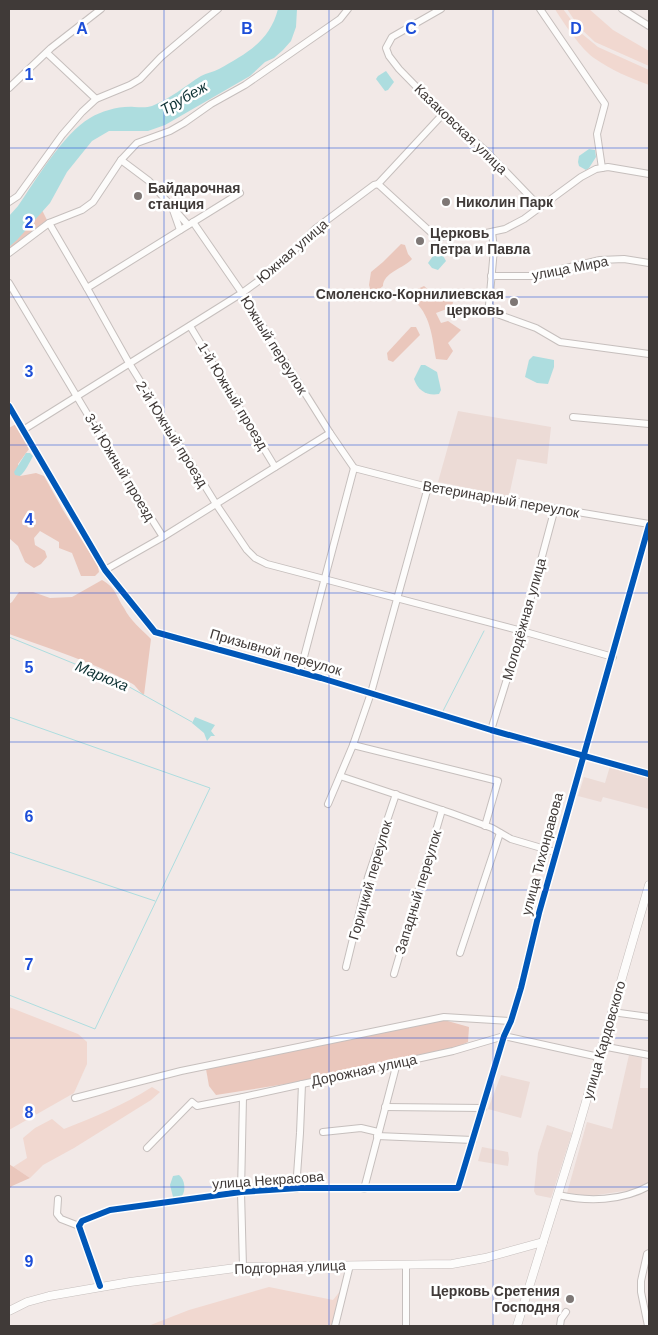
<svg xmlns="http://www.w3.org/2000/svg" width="658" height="1335" viewBox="0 0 658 1335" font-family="Arial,sans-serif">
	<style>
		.built { fill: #ecdbd6 }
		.green { fill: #f1d8d0 }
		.forest { fill: #eac7bc }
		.water { fill: #addddf }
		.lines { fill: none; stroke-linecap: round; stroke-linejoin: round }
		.stream { stroke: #addddf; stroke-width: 1 }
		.minor-casing { stroke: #c6bfbd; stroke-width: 8 }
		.major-casing { stroke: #c6bfbd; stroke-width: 9 }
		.minor { stroke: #fdfcfb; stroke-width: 6 }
		.major { stroke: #fdfcfb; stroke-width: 8 }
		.cycleway-casing { stroke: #fff; stroke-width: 9 }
		.cycleway { stroke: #0057b8; stroke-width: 6 }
		.grid { fill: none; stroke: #1d4ed8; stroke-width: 1; stroke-opacity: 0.55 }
		.poi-dot { fill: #7e7775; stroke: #fff; stroke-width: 2 }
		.labels { text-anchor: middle; stroke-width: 5; stroke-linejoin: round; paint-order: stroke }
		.street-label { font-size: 14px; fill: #403a38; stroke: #fff }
		.poi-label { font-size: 14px; font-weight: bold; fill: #403a38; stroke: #fff; text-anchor: start }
		.water-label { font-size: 15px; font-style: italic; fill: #0e3234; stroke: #fff }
		.grid-label { font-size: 16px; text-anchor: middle; font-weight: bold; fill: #1d4ed8; stroke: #fff; stroke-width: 5; stroke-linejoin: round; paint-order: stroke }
	</style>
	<rect width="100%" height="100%" fill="#f2e9e7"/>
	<g class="built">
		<path d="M458,411L551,427L547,464L517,459L509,496L438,482Z"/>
		<path d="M610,766L649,777V809L603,797L601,802L578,796L584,777L605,783Z"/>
		<path d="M629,1055L642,1058L640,1088H649V1184L638,1189L590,1196L567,1193L587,1122L612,1129Z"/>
		<path d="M501,1075L530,1082L521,1118L488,1109Z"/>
		<path d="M547,1125L572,1133L551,1198L536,1195L534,1191L538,1153Z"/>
		<path d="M482,1147L508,1152L509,1159L508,1166L478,1161Z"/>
	</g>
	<g class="green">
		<path d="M555,9H563L581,33L598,47L649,70V85C630,78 611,70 594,58C582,50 562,21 555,9Z"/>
		<path d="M567,9H589L613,30L649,51V66L595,42L579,27Z"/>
		<path d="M9,1007L78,1034L87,1042V1064L74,1093L9,1130Z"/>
		<path d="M152,1087L160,1092L151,1100L74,1148L43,1165L30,1178L13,1167L27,1158L23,1138L35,1128L52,1119L64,1129C94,1117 124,1105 152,1087Z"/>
		<path d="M345,1285L334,1326H148L189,1310L269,1287L333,1300Z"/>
	</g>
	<g class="forest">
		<path d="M42,210L47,220L10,248L9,247Z"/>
		<path d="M401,244L405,245L408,254L412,259C404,268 383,273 383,286L376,292H371L369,285L371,272L383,262Z"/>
		<path d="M424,286L432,293L453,302L452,307L436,313L441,323L448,321L461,330L448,343L453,351L447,360L436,359C432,337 431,314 412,299L411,292Z"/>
		<path d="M411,327H416L420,335L393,362L388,360L387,353Z"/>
		<path d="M16,424L29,449L18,464L20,476L36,473L44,476L63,510L98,566L99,572L95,576H81L72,553L59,548V542L40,531L34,538L35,545L45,551L47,557L41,564L34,568L25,562L18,546L9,538V428Z"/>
		<path d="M102,580C116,588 116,596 124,608C130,620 142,630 151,639L144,695C139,692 136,685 131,683C93,662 50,649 9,634V604L12,602L19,592H33L50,598L72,597Z"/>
		<path d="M444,1020L469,1027L468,1042L452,1049L304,1081L216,1095L209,1086L206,1069L211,1067Z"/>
		<path d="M9,1164L30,1178L12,1186L9,1189Z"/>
	</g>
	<g class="water">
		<path d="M278,9H297L296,27L291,41L283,50L274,58L265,62L250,76L165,125L148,131H109L92,141L67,172L50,203L17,240L9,247V216L18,206C36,180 63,134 90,118C102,111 119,106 134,107C140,107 146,108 152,106C170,99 185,86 201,76C207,73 213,72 219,69C246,54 270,41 278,9Z"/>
		<path d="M386,71L394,82L388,90L385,91L376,79L378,76Z"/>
		<path d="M589,149L595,150L596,157L589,168L586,170L579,166L578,162L579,156Z"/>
		<path d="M435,253L442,254L446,261L438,270L432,268L428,263Z"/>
		<path d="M533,356L554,360V367L548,384L537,383L525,377L529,360Z"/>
		<path d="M421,365H425L437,372L441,390L439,394C427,396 418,391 414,379Z"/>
		<path d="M26,453H30L33,456C29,463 26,471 20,476L15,475L14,472Z"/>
		<path d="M195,717L215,725L211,731L215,736H211L207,741L204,733L192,723Z"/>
		<path d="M179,1175C185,1180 186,1190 182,1196L179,1198L173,1197L170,1185L173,1176Z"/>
	</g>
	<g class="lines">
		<g class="stream">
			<path d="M9,637L124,684L192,722"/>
			<path d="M443,711L484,631"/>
			<path d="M9,717L210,788L95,1029L9,995"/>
			<path d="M9,852L155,901"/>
		</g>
		<g class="minor-casing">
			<g id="minor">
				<path d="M441,9L392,37L386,48L389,56L399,69L443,114L485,150L540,207"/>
				<path d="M540,9L605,104L597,134L602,168"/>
				<path d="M622,9L649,26"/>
				<path d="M47,53L96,99"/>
				<path d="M9,88L51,48L101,9"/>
				<path d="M121,160L149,181L188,225"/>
				<path d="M378,184L436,237L477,235L505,229L524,219L581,177L596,169L608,167L649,174"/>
				<path d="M9,202L18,196L62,135L82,112L96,99L130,85L140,79L161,57L218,9"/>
				<path d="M173,210L180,230"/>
				<path d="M193,222L242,293L330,433L354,468"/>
				<path d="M49,223L87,288L129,363L216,504L247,550L255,558L267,564L522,631L613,657"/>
				<path d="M492,232L494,249L489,305L497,314L536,328L560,342L649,354"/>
				<path d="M9,253L49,223L82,210L93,202L121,160L137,143L170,131L184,123L211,104L245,85L340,19L348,9"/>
				<path d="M491,276H532L600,260L624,259L649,263"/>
				<path d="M9,283L119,467L163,537"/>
				<path d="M87,288L240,193"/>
				<path d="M190,326L275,467"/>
				<path d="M9,406L105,570L155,632L321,678L491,730L649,774"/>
				<path d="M573,417L649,424"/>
				<path d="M23,430L242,293L279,266L315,229L374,185L378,184L443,114"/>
				<path d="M354,468L428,487L649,524"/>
				<path d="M105,570L163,537L330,433"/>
				<path d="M300,672L354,468"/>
				<path d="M491,730L522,631L555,508"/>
				<path d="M353,745L498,781L485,826"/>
				<path d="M340,776L451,813L492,828L511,839L555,852"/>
				<path d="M328,804L353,745L371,693L428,487"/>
				<path d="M460,953L500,833"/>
				<path d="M346,967L368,877L396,794"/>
				<path d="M394,974L442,810"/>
				<path d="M612,1012L649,1017"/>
				<path d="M602,1046L649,1055"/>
				<path d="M75,1098L181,1071L444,1017L511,1021"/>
				<path d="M385,1107L483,1108"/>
				<path d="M323,1132L361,1128L378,1132"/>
				<path d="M377,1136L473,1140"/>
				<path d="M147,1148L192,1102L197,1106L243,1097L453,1051L504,1036L599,1057"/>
				<path d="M296,1189L300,1133L302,1084"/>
				<path d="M364,1189L397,1063"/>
				<path d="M558,1195C588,1202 622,1201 649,1186"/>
				<path d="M58,1199L57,1214L61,1219L79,1226"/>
				<path d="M243,1267L241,1192L243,1097"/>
				<path d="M100,1286L79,1226L82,1221L110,1210L241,1192L299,1188H458L504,1036L511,1021L521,988L539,913L649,525"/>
				<path d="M335,1326L350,1265"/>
				<path d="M406,1326V1265"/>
				<path d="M560,1326L561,1319L566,1312"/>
				<path d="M648,1326L641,1292V1281L647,1254L649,1253"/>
			</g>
		</g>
		<g class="major-casing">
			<g id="major">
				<path d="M9,1311L27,1302L49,1296L130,1282L243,1267L452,1264L485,1258L543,1242"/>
				<path d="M517,1326L576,1136L649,885"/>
			</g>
		</g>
		<use href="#minor" class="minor"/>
		<use href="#major" class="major"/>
		<g class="cycleway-casing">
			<g id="cycleway">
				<path d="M9,406L105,570L155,632L321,678L491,730L649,774"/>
				<path d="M100,1286L79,1226L82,1221L110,1210L241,1192L299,1188H458L504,1036L511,1021L521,988L539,913L649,525"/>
			</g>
		</g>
		<use href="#cycleway" class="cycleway"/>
	</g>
	<path class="grid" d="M164,9V1326M329,9V1326M493,9V1326M9,148H649M9,297H649M9,445H649M9,593H649M9,742H649M9,890H649M9,1038H649M9,1187H649"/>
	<g class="poi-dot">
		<circle cx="138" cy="196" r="5"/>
		<circle cx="446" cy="202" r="5"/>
		<circle cx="420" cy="241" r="5"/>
		<circle cx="514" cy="302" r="5"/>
		<circle cx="570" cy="1299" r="5"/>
	</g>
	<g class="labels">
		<g class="street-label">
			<text transform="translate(461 129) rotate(44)" y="5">Казаковская улица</text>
			<text transform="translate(292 251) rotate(-41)" y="5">Южная улица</text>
			<text transform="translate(570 268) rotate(-11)" y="5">улица Мира</text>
			<text transform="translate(274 345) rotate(58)" y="5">Южный переулок</text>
			<text transform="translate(233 396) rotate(59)" y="5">1-й Южный проезд</text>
			<text transform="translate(172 434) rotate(58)" y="5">2-й Южный проезд</text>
			<text transform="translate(120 467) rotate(59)" y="5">3-й Южный проезд</text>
			<text transform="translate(501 499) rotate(10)" y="5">Ветеринарный переулок</text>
			<text transform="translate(524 619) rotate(-74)" y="5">Молодёжная улица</text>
			<text transform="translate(276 652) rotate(16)" y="5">Призывной переулок</text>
			<text transform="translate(542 854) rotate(-75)" y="5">улица Тихонравова</text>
			<text transform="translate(370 880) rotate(-74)" y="5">Горицкий переулок</text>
			<text transform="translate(418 892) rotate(-73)" y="5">Западный переулок</text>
			<text transform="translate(604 1040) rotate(-74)" y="5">улица Кардовского</text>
			<text transform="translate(364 1070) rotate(-12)" y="5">Дорожная улица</text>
			<text transform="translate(268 1180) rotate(-4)" y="5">улица Некрасова</text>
			<text transform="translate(290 1267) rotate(-2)" y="5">Подгорная улица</text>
		</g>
		<g class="poi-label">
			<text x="148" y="193">Байдарочная<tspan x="148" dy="16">станция</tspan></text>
			<text x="456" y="207">Николин Парк</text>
			<text x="430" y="238">Церковь<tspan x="430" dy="16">Петра и Павла</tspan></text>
			<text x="504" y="299" text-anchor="end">Смоленско-Корнилиевская<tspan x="504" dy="16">церковь</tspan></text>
			<text x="560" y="1296" text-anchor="end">Церковь Сретения<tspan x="560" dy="16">Господня</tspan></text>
		</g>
		<g class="water-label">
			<text transform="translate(184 98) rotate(-30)" y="5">Трубеж</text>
			<text transform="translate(102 676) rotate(23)" y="5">Марюха</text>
		</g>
	</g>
	<g class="grid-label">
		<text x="82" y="34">A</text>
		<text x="247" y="34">B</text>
		<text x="411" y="34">C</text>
		<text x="576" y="34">D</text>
		<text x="29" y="80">1</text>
		<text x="29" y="228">2</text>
		<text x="29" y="377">3</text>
		<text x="29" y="525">4</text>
		<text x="29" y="673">5</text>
		<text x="29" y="822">6</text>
		<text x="29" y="970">7</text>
		<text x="29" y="1118">8</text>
		<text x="29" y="1267">9</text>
	</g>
	<rect width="658" height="1335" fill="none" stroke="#403a38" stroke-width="20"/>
</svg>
